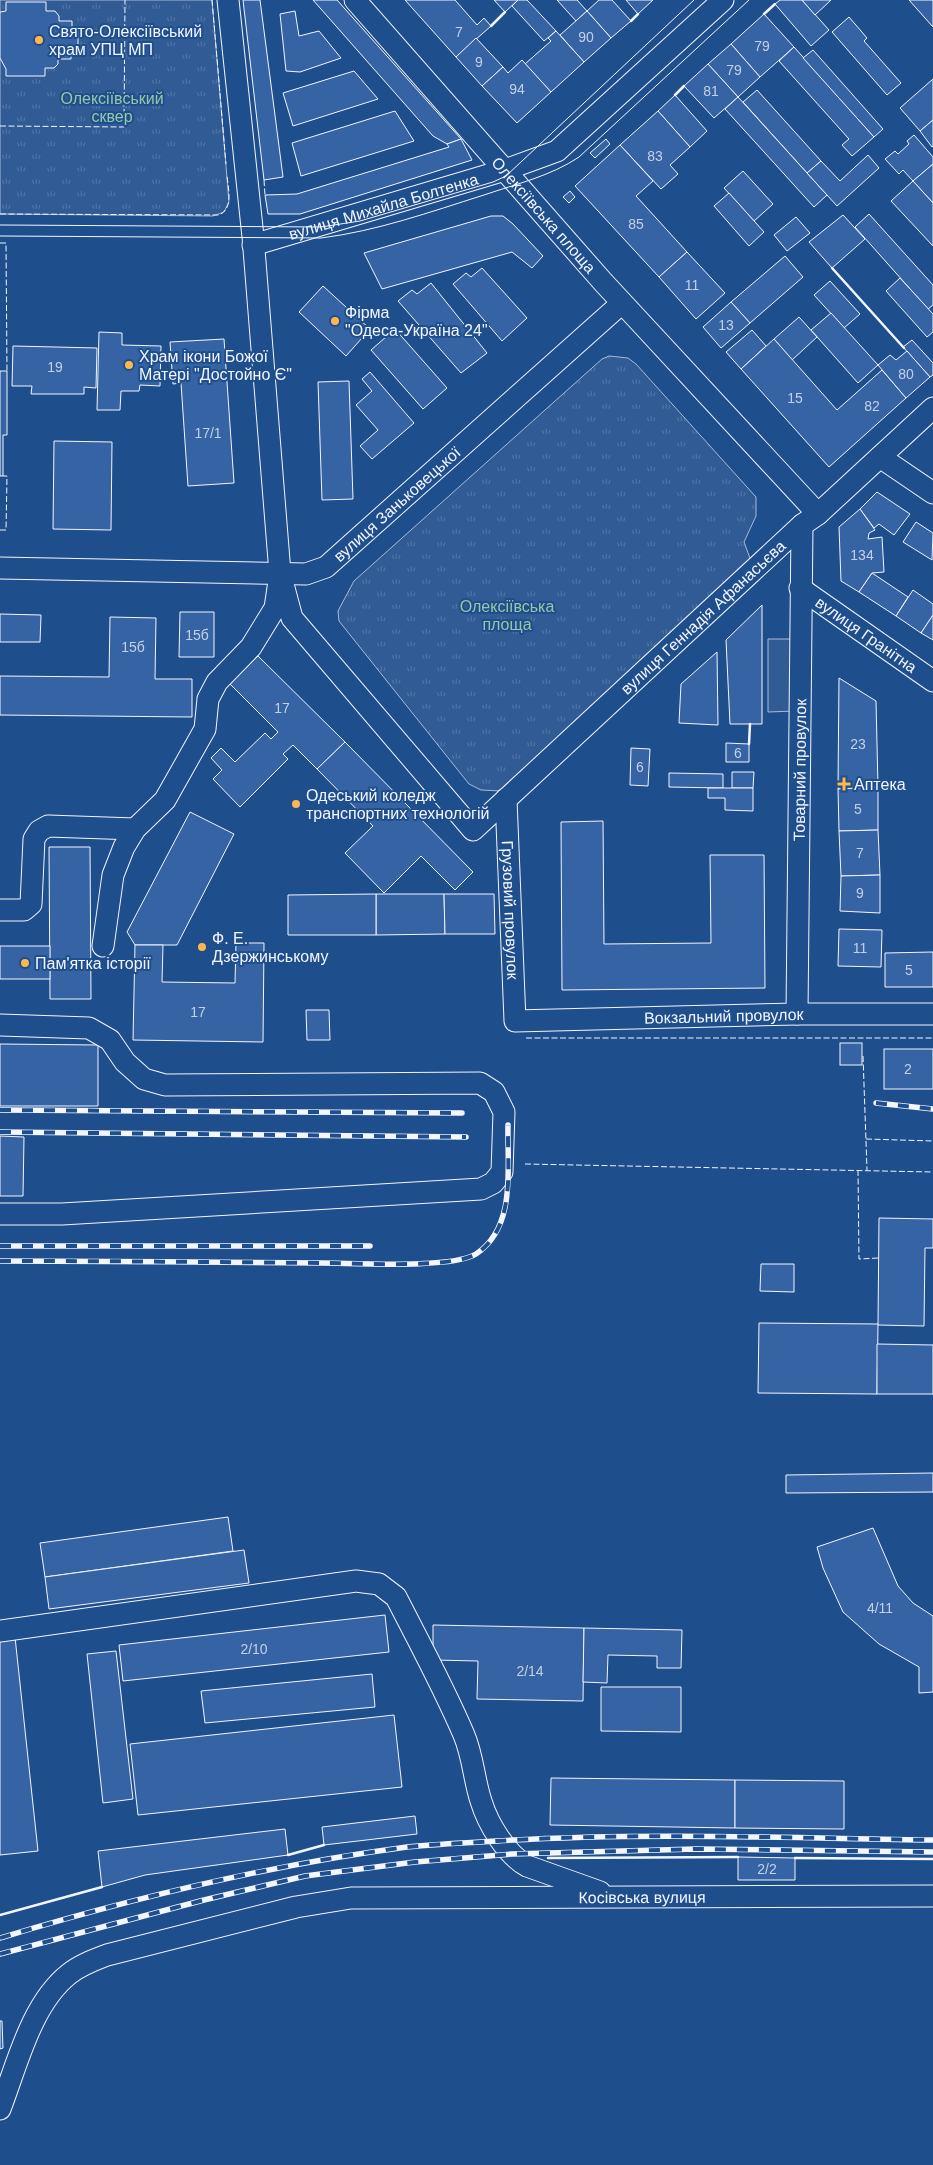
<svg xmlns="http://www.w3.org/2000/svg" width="933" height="2165" viewBox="0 0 933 2165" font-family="Arial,sans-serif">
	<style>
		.built { fill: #305b95; stroke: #a8bbd7 }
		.park { fill: url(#park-tufts); stroke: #a8bbd7 }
		.building { fill: #3563a3; stroke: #f2f6ff }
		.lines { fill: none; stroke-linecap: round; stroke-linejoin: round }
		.minor-casing { stroke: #f2f6ff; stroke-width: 23 }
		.minor { stroke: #1f4e8c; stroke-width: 21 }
		.tram { stroke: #f2f6ff; stroke-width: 1 }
		.rail-casing { stroke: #f2f6ff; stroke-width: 5.5 }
		.rail { stroke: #1f4e8c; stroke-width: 4; stroke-dasharray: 11; stroke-linecap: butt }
		.fence { stroke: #f2f6ff; stroke-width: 1; stroke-dasharray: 6 2.5; stroke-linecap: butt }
		.wall { stroke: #f2f6ff; stroke-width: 2.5 }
		.poi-dot { fill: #ffb74d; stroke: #1f4e8c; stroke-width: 2 }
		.labels { text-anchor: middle; stroke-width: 4; stroke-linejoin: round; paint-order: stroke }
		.number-label { font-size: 14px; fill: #c3d1e8 }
		.poi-label { font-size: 16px; fill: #f2f6ff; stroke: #1f4e8c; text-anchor: start }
		.park-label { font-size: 16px; fill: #97c8a6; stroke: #1f4e8c }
		.street-label { font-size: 16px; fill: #f2f6ff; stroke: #1f4e8c }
	</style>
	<defs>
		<pattern id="park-tufts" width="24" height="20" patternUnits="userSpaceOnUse" patternTransform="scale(1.25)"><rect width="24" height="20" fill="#305b95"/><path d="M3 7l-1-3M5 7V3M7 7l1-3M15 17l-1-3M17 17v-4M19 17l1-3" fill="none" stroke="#4e73a5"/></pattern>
	</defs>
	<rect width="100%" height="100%" fill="#1f4e8c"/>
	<path class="built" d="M768,639H795V711L768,712Z"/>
	<g class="park">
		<path d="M0,0H212L229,202L224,212L213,216L0,214Z"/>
		<path d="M609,356L628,358L636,364L756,497V516L744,542L751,561L501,791L481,790L469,784L339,621L338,611L354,581L602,359Z"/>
	</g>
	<g class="building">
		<path d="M243,0H260L283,177L264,180Z"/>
		<path d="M313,0H337L461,139L447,144L433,136Z"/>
		<path d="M405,0H455L477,25L484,18L491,26L456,57Z"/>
		<path d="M494,0H518L505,12Z"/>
		<path d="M518,0H527L556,31L544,41L512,6Z"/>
		<path d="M557,0H577L587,11L576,21Z"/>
		<path d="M599,0H612L631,21L611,38L587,11Z"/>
		<path d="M626,0H653L638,14Z"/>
		<path d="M780,0H802L829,30L811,46L775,4Z"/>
		<path d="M802,0H831L815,15Z"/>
		<path d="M909,0H933V27Z"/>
		<path d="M6,2H46V11H55L59,16V21H72V27H78V53H71V59H58V64L54,68H45V76H6V69L0,58V12L6,11Z"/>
		<path d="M295,11L299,36L319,31L341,58L300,72L286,71L280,14Z"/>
		<path d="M587,11L611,38L584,62L560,35Z"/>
		<path d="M764,14L794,47L760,77L731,44Z"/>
		<path d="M849,17L867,38L864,41L901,83L887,95L832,32Z"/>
		<path d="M556,31L584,62L551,92L525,64L551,41L548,38Z"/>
		<path d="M476,38L503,67L482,86L456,57Z"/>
		<path d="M731,44L760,77L738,97L708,64Z"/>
		<path d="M794,47L874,137L852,156L842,145L849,139L779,61Z"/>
		<path d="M813,50L883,129L874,137L803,58Z"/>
		<path d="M522,60L551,92L517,123L482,86L503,67L508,73Z"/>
		<path d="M708,64L738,97L714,118L684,86Z"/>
		<path d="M354,71L378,99L293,126L283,93Z"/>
		<path d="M933,79V120L920,131L900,108Z"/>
		<path d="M757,90L821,161L807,173L743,102Z"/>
		<path d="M675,95L707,131L690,147L658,111Z"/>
		<path d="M738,97L827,195L814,207L725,109Z"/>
		<path d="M395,111L414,141L301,176L292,143Z"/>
		<path d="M658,111L690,147L670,165L678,174L661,189L620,145Z"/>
		<path d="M933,120V146L932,147L920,131Z"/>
		<path d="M914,135L933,157V164L913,181L903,170L899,174L885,159L895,151L898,154L909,144L907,141Z"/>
		<path d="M461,139L472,160L300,214H268L265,195L297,194L449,147L447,144Z"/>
		<path d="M606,139L610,144L595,158L590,153Z"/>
		<path d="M620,145L653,181L636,196L687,252L659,277L575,186Z"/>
		<path d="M868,155L879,168L837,206L807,173L821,161L840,181Z"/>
		<path d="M933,164V203L913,181Z"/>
		<path d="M743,171L773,204L754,221L724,188Z"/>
		<path d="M913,181L933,203V246L891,201Z"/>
		<path d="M570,191L575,197L569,203L563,197Z"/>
		<path d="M729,193L764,232L749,246L714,206Z"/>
		<path d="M869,214L933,285V305L928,309L855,227Z"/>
		<path d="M843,215L865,239L832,268L809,242Z"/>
		<path d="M491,216H503L513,224L543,256L532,268L512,252L382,289L364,253Z"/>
		<path d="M796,217L810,233L787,251L774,235Z"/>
		<path d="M687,252L725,293L696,319L659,277Z"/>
		<path d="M785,256L803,277L750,323L731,302Z"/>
		<path d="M482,268L527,318L502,341L453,284L466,273L471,277Z"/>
		<path d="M900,278L933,314V332L927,337L886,291Z"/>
		<path d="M830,281L860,314L844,328L814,295Z"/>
		<path d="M431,283L487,353L461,373L398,301L412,290L417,294Z"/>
		<path d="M323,286L370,329L346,356L299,312Z"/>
		<path d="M731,302L750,323L721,348L703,327Z"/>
		<path d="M831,313L878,365L858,383L811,330Z"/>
		<path d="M799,317L817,337L792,360L774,339Z"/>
		<path d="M395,329L447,388L423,409L371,350Z"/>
		<path d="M752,330L766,346L741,369L726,352Z"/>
		<path d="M99,332L122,333V345L161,346L160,386L140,385L139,391H121L120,410H97Z"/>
		<path d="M224,339L234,483L188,486L181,383L173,384L170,342Z"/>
		<path d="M774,339L837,410L882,370L906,398L829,467L741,369Z"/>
		<path d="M912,340L933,363V375L930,377L903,347Z"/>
		<path d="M13,346L97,348L96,388L84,387V394H31L32,386H12Z"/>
		<path d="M907,351L930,377L906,398L878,365L890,355L896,360Z"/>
		<path d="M0,371H7V435H3V476H0Z"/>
		<path d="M370,372L414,423L372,459L360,446L378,430L356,405L372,391L362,379Z"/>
		<path d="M349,381L353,499L322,500L318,382Z"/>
		<path d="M54,441L112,442L111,530L53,529Z"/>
		<path d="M877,492L910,514L894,535L879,524L874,528L860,509Z"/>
		<path d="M860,509L875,530L869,533L868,539L882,537L884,572L872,573L859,592L841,581L839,527Z"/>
		<path d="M916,522L933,533L932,560L903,542Z"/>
		<path d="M872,573L908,597L896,616L859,592Z"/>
		<path d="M913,590L933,604V615L921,633L896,616Z"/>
		<path d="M762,605V724H730L726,640Z"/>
		<path d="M180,612H214V657H179Z"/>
		<path d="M0,614L41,615L40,642H0Z"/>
		<path d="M933,615V640L921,633Z"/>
		<path d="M110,617L156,618L155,679H192V717L0,715V676L109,677Z"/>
		<path d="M717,652L718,725L679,723L681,684Z"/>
		<path d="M258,656L345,742L317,769L293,745L283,754L288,759L240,807L213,779L222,770L211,758L221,748L235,762L265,733L271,739L278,732L230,684Z"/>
		<path d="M839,678L876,701L878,787L838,789Z"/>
		<path d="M345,742L473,872L455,890L421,856L384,893L345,853L373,826L317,769Z"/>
		<path d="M726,743L749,744V762H726Z"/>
		<path d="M631,748L650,749L648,786L630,785Z"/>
		<path d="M732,772H754L753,788H732Z"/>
		<path d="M669,773L723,774V788L669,787Z"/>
		<path d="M878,787V830L839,831L838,789Z"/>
		<path d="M708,788H753V811L725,810V798H708Z"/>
		<path d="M190,812L234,834L177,945H135L127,932Z"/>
		<path d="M603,821L604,944L711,943L710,855H764L765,988L562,990L561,822Z"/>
		<path d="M878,830L880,875L841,876L839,831Z"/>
		<path d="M49,847H90L91,999H50Z"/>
		<path d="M880,875V913L840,911L841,876Z"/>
		<path d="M376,894H444L445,934L376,935Z"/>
		<path d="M376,894V935H288V895Z"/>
		<path d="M444,894H494L495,934H445Z"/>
		<path d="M839,929L882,930L881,967L838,966Z"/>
		<path d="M236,943H264L263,1042L133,1040L135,945H163L162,982L235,983Z"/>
		<rect x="0" y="946" width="50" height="33"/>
		<path d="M933,952V987H885V953Z"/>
		<path d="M306,1010H329L330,1040H307Z"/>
		<rect x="840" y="1043" width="22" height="22"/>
		<path d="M0,1044L98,1045V1106H0Z"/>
		<rect x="884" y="1049" width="49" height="40"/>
		<path d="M0,1136L24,1137L23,1196H0Z"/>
		<path d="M879,1218L933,1219V1248H925L924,1326L878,1325Z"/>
		<path d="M761,1264H794V1292L760,1291Z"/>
		<path d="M759,1323L878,1324L877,1394L758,1393Z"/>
		<path d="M877,1344L933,1345V1394H877Z"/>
		<path d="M933,1473V1492L786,1493V1475Z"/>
		<path d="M228,1517L233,1551L45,1577L40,1543Z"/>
		<path d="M873,1528L898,1586L913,1603L933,1616V1692L919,1693V1667L879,1644L843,1612L823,1568L817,1547Z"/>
		<path d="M244,1550L249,1583L49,1609L45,1577Z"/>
		<path d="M385,1615L389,1652L123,1681L119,1645Z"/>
		<path d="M433,1625L584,1628L583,1701L477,1699L478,1661L433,1660Z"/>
		<path d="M584,1628L682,1630L681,1668H657V1656L608,1655L607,1683L583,1682Z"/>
		<path d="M15,1637L38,1851L0,1855V1639Z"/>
		<path d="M116,1651L133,1799L103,1803L87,1654Z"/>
		<path d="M372,1674L375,1707L205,1723L201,1691Z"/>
		<path d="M601,1687H681V1732L601,1731Z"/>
		<path d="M394,1715L402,1787L138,1815L130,1744Z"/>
		<path d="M551,1778L735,1780V1828L550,1825Z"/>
		<path d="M735,1780L844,1781V1829L735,1828Z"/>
		<path d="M415,1816L417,1834L324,1845L322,1827Z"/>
		<path d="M285,1829L288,1855L145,1875L102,1887L98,1851Z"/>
		<path d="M738,1857L795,1858V1880H738Z"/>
		<path d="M0,2021H2L3,2048L0,2049Z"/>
	</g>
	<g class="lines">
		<g class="minor-casing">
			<g id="minor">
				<path id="s1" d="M228,0L253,237L280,573L292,618L473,830L802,525L818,514L933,408"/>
				<path id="s2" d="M355,0L603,282L818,514"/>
				<path id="s3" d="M253,245L505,170L557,151L723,0"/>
				<path d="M880,457L933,493"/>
				<path id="s4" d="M0,568L306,574L326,567L622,303"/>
				<path id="s5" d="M800,588L933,681"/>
				<path id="s6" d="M506,799L515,1021L797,1014H933"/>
				<path d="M0,910H24L31,904L34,839L39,831L48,826L135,829"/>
				<path d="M103,946L113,875L124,847L135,829L165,800L205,729L208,699L217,682L251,647L275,608L279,581"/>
				<path id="s7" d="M797,1014L802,525"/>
				<path d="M0,1025L89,1028L110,1040L125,1062L144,1079L165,1085L480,1083L494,1092L504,1112L502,1172L493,1183L481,1189L62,1214H0"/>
				<path d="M0,1631L356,1581L379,1584L396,1597C419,1642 444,1688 464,1735C473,1756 474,1780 481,1801C488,1824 506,1854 527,1866L600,1892"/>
				<path id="s8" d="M0,2109C17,2065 31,2004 69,1974C80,1965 94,1960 107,1955L296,1907L351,1898L933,1896"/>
			</g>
		</g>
		<use href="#minor" class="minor"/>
		<g class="tram">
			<path d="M0,225L321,227L360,221L493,182L506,176L694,0"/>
			<path d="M0,236L321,238C377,231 430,212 484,195C516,184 551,176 579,157L749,0"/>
		</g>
		<g class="rail-casing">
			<g id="rail">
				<path d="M876,1103L933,1109"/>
				<path d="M0,1110L462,1113"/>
				<path d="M0,1132L466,1137"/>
				<path d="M0,1246H370"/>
				<path d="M0,1261C107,1261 215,1262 322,1263C354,1263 452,1269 476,1254C517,1227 507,1167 508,1125"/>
				<path d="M0,1938C133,1898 269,1865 407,1847C436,1844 467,1843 497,1841C642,1832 788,1838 933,1840"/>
				<path d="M0,1954L204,1900L305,1876L415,1862L512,1854L696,1849L933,1852"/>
			</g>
		</g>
		<use href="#rail" class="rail"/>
		<g class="fence">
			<path d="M212,0L226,164"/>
			<path d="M0,126L124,127L125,0"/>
			<path d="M264,180L265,195"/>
			<path d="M0,214L219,215C234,208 228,189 227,175"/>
			<path d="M0,243H6L7,371"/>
			<path d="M0,530H6L7,476H3"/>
			<path d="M526,1038H933"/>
			<path d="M863,1056L867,1170"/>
			<path d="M866,1139L933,1141"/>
			<path d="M525,1164L933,1172"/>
			<path d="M858,1170L859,1259L878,1258"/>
		</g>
		<g class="wall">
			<path d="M764,14L775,4"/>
			<path d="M631,21L638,14"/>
			<path d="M491,26L505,12"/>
			<path d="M675,95L684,86"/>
			<path d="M832,268L904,348"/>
			<path d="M749,744L750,724"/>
			<path d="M288,1855L324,1845"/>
			<path d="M548,1858L738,1857"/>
			<path d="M795,1858L933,1859"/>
			<path d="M0,1915L102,1887"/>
		</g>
	</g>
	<g class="poi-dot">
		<circle cx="39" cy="40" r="5"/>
		<circle cx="335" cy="321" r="5"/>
		<circle cx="129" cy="365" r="5"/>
		<path d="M841.5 776.5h5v5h5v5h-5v5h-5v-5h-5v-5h5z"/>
		<circle cx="296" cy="804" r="5"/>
		<circle cx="202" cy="947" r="5"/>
		<circle cx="25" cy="963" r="5"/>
	</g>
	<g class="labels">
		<g class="number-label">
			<text x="459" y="37">7</text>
			<text x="586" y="42">90</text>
			<text x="762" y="51">79</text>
			<text x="479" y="67">9</text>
			<text x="734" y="75">79</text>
			<text x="517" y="94">94</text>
			<text x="711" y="96">81</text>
			<text x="655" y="161">83</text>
			<text x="636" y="229">85</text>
			<text x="692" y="290">11</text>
			<text x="726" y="330">13</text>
			<text x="55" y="372">19</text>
			<text x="906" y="379">80</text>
			<text x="795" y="403">15</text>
			<text x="872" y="411">82</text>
			<text x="208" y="438">17/1</text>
			<text x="862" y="560">134</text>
			<text x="197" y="640">15б</text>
			<text x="133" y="652">15б</text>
			<text x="282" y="713">17</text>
			<text x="858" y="749">23</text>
			<text x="738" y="758">6</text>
			<text x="640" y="772">6</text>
			<text x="858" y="814">5</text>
			<text x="860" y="858">7</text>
			<text x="860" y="898">9</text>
			<text x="860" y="953">11</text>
			<text x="909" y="975">5</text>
			<text x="198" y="1017">17</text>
			<text x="908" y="1074">2</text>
			<text x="880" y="1613">4/11</text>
			<text x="254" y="1654">2/10</text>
			<text x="530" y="1676">2/14</text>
			<text x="767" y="1874">2/2</text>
		</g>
		<g class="poi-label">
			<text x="49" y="37">Свято-Олексіївський<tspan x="49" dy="18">храм УПЦ МП</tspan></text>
			<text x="345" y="318">Фірма<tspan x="345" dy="18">"Одеса-Україна 24"</tspan></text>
			<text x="139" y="362">Храм ікони Божої<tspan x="139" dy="18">Матері "Достойно Є"</tspan></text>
			<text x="854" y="790">Аптека</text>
			<text x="306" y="801">Одеський коледж<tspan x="306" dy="18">транспортних технологій</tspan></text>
			<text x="212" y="944">Ф. Е.<tspan x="212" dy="18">Дзержинському</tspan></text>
			<text x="35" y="969">Пам'ятка історії</text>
		</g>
		<g class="park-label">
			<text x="112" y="104">Олексіївський<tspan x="112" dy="18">сквер</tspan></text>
			<text x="507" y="612">Олексіївська<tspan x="507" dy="18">площа</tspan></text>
		</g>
		<g class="street-label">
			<text dy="6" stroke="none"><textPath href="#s3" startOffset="136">вулиця Михайла Болтенка</textPath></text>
			<text dy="6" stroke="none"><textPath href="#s2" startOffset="286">Олексіївська площа</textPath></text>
			<text dy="6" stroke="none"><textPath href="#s4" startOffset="422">вулиця Заньковецької</textPath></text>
			<text dy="6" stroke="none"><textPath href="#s1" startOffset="1214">вулиця Геннадія Афанасьєва</textPath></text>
			<text dy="6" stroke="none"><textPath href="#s5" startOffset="81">вулиця Гранітна</textPath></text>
			<text dy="6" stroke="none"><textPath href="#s7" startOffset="244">Товарний провулок</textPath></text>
			<text dy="6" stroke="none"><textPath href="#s6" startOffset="111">Грузовий провулок</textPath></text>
			<text dy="6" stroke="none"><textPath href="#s6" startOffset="431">Вокзальний провулок</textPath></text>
			<text dy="6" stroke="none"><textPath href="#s8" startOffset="738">Косівська вулиця</textPath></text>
		</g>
	</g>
</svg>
